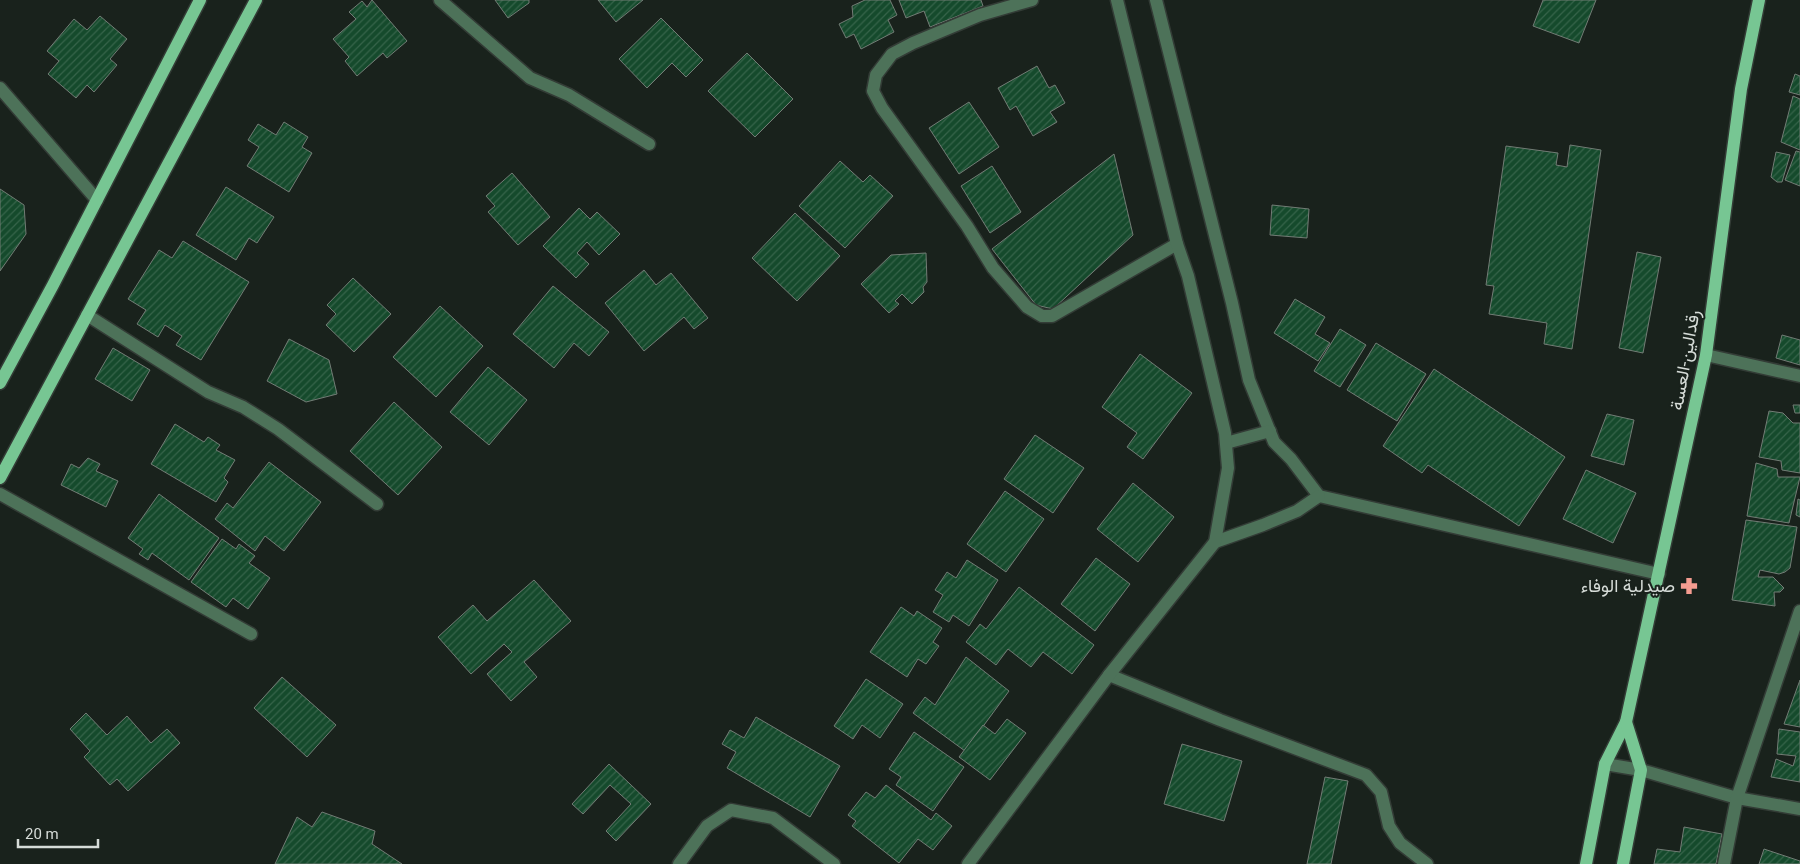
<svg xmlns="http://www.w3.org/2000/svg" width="1800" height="864" viewBox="0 0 1800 864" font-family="Roboto,Vazirmatn,sans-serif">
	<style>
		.building { fill: url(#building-hatch); stroke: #727c75 }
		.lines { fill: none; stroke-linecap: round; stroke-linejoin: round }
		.minor-casing { stroke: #333c36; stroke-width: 15 }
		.major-casing { stroke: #333c36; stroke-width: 15 }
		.minor { stroke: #4d7259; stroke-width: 12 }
		.major { stroke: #77c693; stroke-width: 12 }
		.labels { text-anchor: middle; stroke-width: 4; stroke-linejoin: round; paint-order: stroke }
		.street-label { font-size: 18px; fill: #d6dcd8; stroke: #19221c }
		.poi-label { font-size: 18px; fill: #d6dcd8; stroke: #19221c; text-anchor: end }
	</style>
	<defs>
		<pattern id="building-hatch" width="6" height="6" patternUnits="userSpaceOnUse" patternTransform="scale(1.25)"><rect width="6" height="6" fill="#154a2c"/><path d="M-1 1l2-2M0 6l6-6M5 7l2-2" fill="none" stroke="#36644a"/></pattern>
	</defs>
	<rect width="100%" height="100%" fill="#19221c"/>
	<g class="building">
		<path d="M372,0L407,41L387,58L383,53L357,76L345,61L349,57L333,39L356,19L349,12L362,1L367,7Z"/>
		<path d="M495,0H529V3L508,18Z"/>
		<path d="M598,0H643L616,22Z"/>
		<path d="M865,0H890L897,15L888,20L894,32L861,49L854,34L846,38L839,24L853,17L852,6Z"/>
		<path d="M899,0H981L983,6L930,27L924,11L906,18Z"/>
		<path d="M1543,0H1596L1579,43L1533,26Z"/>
		<path d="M100,16L127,39L110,59L117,65L94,92L87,85L76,98L48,74L59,61L47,51L74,19L87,30Z"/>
		<path d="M661,18L703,60L686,77L672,63L647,88L619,59Z"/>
		<path d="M747,53L793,99L755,137L708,91Z"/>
		<path d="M1037,66L1049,88L1055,85L1065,103L1050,112L1057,122L1033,136L1016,106L1010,110L998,88Z"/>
		<path d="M1795,74L1800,76V95L1789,92Z"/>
		<path d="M1793,96L1800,99V150L1781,142Z"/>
		<path d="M969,102L999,147L959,174L929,128Z"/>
		<path d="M284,122L308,137L302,147L312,153L289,192L247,166L259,147L248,140L258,124L276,135Z"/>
		<path d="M1570,145L1601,150L1572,349L1544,344L1547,323L1489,314L1494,286L1486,285L1506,146L1558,153L1556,165L1567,167Z"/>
		<path d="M1796,151L1800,152V186L1785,180Z"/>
		<path d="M1776,152L1790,155L1782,182H1777L1771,177Z"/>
		<path d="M1114,154L1133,235L1053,309L1036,305L992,249Z"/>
		<path d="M840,161L863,182L870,175L893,196L845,248L799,206Z"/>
		<path d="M992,166L1021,212L990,233L961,186Z"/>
		<path d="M512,173L550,217L518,245L488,212L495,206L486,196Z"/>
		<path d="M226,187L274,217L257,243L249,238L236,260L196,235Z"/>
		<path d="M0,189L24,205L26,234L0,271Z"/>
		<path d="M1272,205L1309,209L1307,238L1270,235Z"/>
		<path d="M579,208L590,219L597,212L620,234L599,255L587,242L577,253L589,264L576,278L543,246Z"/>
		<path d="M795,213L840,256L797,301L752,258Z"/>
		<path d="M183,241L249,282L201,360L176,345L182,336L165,325L158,337L137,324L146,310L128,299L159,250L172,258Z"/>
		<path d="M1637,252L1661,257L1643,353L1619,348Z"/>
		<path d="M926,253L927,282L923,287L924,292L912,304L902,294L895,301L899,304L889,313L861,284L891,255Z"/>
		<path d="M644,270L656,285L671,273L708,318L694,329L684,317L644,351L605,303Z"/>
		<path d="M353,278L391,314L354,352L326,325L336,314L327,305Z"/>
		<path d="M553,286L609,332L589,356L574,343L554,368L513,334Z"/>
		<path d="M1295,299L1325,317L1315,334L1330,343L1318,361L1274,333Z"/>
		<path d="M440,306L483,346L436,397L393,357Z"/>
		<path d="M1340,329L1366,345L1340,387L1314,371Z"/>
		<path d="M1782,335L1800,340V365L1776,358Z"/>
		<path d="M289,339L329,360L337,394L306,402L267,381Z"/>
		<path d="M1376,343L1426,374L1397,421L1347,390Z"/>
		<path d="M113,348L150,370L132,401L95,379Z"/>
		<path d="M1140,354L1192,393L1143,459L1127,447L1137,433L1102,407Z"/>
		<path d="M488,367L527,400L489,445L450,412Z"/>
		<path d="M1434,369L1565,457L1519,526L1428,465L1422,473L1383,446Z"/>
		<path d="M394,402L442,447L398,495L350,451Z"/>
		<path d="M1793,405H1800V413H1795Z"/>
		<path d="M1769,411L1783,413L1793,423H1800V473L1782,470L1781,461L1759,457Z"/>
		<path d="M1607,414L1634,420L1624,465L1591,456Z"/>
		<path d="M175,424L204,442L208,437L220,445L216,450L235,460L224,478L228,482L216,502L151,464Z"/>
		<path d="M1035,435L1084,468L1053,513L1004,479Z"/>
		<path d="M88,458L100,464L96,471L118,481L106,507L61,485L71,464L79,468Z"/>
		<path d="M269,462L321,502L284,551L265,536L255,551L215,519L227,503L233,508Z"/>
		<path d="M1756,463L1777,469L1778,477H1800L1789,523L1747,516Z"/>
		<path d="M1586,470L1636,493L1613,543L1563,519Z"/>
		<path d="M1133,483L1174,517L1138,562L1097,529Z"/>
		<path d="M1005,491L1044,519L1006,572L967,544Z"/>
		<path d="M159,494L219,538L189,580L152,553L148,560L139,554L143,549L128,538Z"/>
		<path d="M1798,499L1800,500V517L1796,515Z"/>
		<path d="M1746,520L1797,527L1790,568L1785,572L1779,574L1760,570L1758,577H1773L1784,588L1780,592H1774L1775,606L1732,600Z"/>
		<path d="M222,539L236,549L239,544L255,556L249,563L270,578L248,609L233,598L226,607L191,582Z"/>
		<path d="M1096,558L1130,584L1095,631L1061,604Z"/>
		<path d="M967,560L998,580L969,626L953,615L949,622L933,612L943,595L935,590L947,572L956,578Z"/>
		<path d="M534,580L571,621L524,662L537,677L511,701L487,674L512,652L504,644L471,674L438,637L473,605L487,621Z"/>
		<path d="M1019,587L1094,645L1072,674L1043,652L1031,667L1008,649L996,665L966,642L980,624L986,629Z"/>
		<path d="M901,607L914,616L917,611L942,628L933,642L939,646L926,664L918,659L907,677L870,652Z"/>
		<path d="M966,657L1009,691L965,751L913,713L925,697L935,705Z"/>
		<path d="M282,677L336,725L307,757L254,708Z"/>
		<path d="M866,679L903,704L880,738L862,725L853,739L834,726Z"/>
		<path d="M1800,680V727L1784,724Z"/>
		<path d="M86,713L107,735L127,716L151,743L167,729L180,743L128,791L117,779L110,785L84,757L90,751L70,729Z"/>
		<path d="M756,717L840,766L810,817L727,768L736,752L722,744L730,730L744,738Z"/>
		<path d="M1007,719L1026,733L990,780L959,757L983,725L995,734Z"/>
		<path d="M1779,729L1800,732V782L1771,777L1776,759L1793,766L1796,756L1777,754Z"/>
		<path d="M914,732L964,767L933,811L896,785L901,777L889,769Z"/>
		<path d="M1182,744L1242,761L1224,821L1164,804Z"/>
		<path d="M609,764L651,804L616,841L606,831L631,804L610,785L583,814L572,804Z"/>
		<path d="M1325,777L1348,781L1331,864H1307Z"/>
		<path d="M886,785L931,820L936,813L952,826L933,850L918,839L899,863L852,826L856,821L848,815L866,792L875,798Z"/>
		<path d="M322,812L375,831L372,844L402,864H275L297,817L312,827Z"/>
		<path d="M1684,827L1722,834L1716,864H1654L1657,849L1680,852Z"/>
		<path d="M1764,849L1800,861V864H1759Z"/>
	</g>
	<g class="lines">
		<g class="minor-casing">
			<g id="minor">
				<path d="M440,0L530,78L569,95L649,144"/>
				<path d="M1032,0L980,15L913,43L892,54L876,75L873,91L882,108L967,226L993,268L1027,307L1042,316H1052L1177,244"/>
				<path d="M1156,0L1232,303L1249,380L1274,442L1291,459L1319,496L1659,574"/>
				<path d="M0,88L97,200"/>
				<path d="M87,315L208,392L243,407L278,429L377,504"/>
				<path d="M1706,355L1800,376"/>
				<path d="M1226,443L1270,431"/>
				<path d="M0,494L251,634"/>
				<path d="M1215,542L1263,525L1297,511L1319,496"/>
				<path d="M1109,675L1220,720L1366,775L1381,792L1389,826L1400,843L1427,864"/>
				<path d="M1605,764L1641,770L1737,798L1800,809"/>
				<path d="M679,864L707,826L731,810L773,818L834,864"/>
				<path d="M968,864L1109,675L1215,542L1228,468L1225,433L1188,276L1177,244L1117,0"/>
				<path d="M1724,864L1737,798L1800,611"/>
			</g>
		</g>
		<g class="major-casing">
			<g id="major">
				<path d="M0,383L53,285L200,0"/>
				<path d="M0,478L256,0"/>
				<path d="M1586,864L1605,764L1626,722L1706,355L1741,89L1759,0"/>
				<path d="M1623,864L1641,770L1626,722"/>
			</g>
		</g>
		<use href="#minor" class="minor"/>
		<use href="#major" class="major"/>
	</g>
	<defs>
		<g id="pharmacy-bare" transform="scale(1.35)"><path d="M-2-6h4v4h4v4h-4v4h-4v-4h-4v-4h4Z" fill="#f59c90" stroke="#19221c" stroke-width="2.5" paint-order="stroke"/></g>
	</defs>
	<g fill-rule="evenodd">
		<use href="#pharmacy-bare" x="1689" y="586"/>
	</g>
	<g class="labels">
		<g class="street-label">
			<text transform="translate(1685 360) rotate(-80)" y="6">رقدالين-العسة</text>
		</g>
		<g class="poi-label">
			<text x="1675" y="592">صيدلية الوفاء</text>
		</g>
	</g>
	<path d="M18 839v8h80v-8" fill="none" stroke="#d6dcd8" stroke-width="2.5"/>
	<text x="25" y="839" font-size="15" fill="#d6dcd8" stroke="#19221c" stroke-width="4" paint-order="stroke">20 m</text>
</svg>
